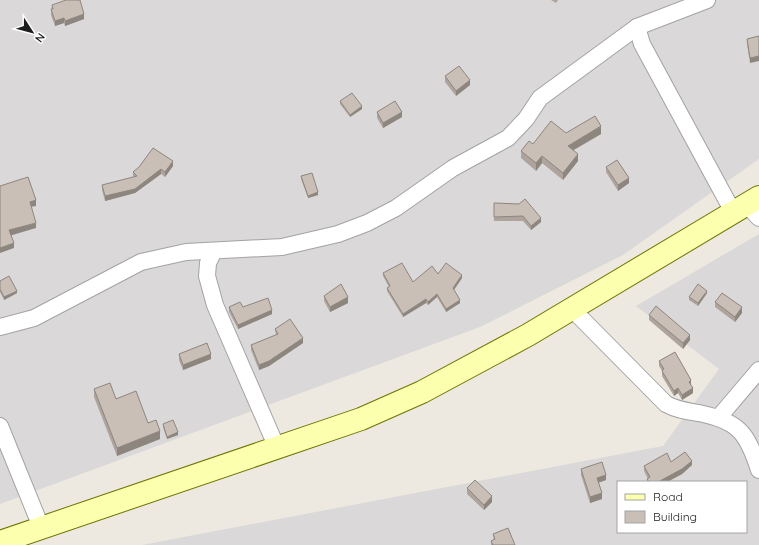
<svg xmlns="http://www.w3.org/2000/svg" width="759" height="545" viewBox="0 0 759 545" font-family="Quicksand,sans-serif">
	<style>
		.residential { fill: #dad8d8; fill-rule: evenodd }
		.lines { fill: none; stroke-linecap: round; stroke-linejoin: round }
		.street-casing { stroke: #a3a3a3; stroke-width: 18 }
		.secondary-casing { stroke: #6b7500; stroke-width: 24 }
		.street { stroke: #fff; stroke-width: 16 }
		.secondary { stroke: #fcffad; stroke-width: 22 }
		.wall { fill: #aea49d }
		.shaded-wall { fill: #8d867f }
		.building { fill: #cabfb6; stroke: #8d867f }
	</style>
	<rect width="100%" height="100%" fill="#eee9e0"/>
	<g class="residential">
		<path d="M0,0H759V159L623,255L480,327L0,504Z"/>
		<path d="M759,234V545H142L663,446L719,369L636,306ZM618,482H746V532H618Z"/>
	</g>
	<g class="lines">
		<g class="street-casing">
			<g id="street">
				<path d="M637,27L642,44L733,212"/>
				<path d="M746,204L759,218"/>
				<path d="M214,251L208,263L207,276L215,305L277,448"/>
				<path d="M572,309L666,404C677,410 687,411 699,413C738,421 747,432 759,470"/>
				<path d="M0,327L34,318L141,262L186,252L282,247L338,234L367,223L396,208L453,168L508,138L526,119L540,98L637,27L707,0"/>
				<path d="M719,417L759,370"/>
				<path d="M0,426L41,527"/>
			</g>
		</g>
		<g class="secondary-casing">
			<path id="secondary" d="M0,542L361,419L422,392L528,335L759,197"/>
		</g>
		<use href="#street" class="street"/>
		<use href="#secondary" class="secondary"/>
	</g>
	<g class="wall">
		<path d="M551,0H558L556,3Z"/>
		<path d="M52,5L84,19L65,26L64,23L55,26L51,15Z"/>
		<path d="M759,36L750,63L747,44V39Z"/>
		<path d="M445,76L470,85L456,96L445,82Z"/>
		<path d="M340,101L362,109L350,117L340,104Z"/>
		<path d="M377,112L402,117L383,128L377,118Z"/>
		<path d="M566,133L601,134L574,150L578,161L563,180L542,163L536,171L521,158V151L533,144Z"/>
		<path d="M173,166L165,177L161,174L135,193L105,201L102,190V185L134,177L133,176V172Z"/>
		<path d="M606,167L629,183L618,191L606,172Z"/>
		<path d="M301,176L318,195L308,198L301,179Z"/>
		<path d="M494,203L541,222L531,230L523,221H494Z"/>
		<path d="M383,273L413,282L438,274L462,278L454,290L460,303L446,312L437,297L428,305L426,303L403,317L387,291V288L389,287L383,276Z"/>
		<path d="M0,281L17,293L4,300L0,292Z"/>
		<path d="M707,293L698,306L689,300V297Z"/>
		<path d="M324,296L348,303L330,312L324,301Z"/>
		<path d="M715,302L742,313L735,322L715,307Z"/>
		<path d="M229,307H243L272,314L238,329L229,312Z"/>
		<path d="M649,315L690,340L683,349L649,320Z"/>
		<path d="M275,329L303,343L269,366L259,370L251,350V345L276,335Z"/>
		<path d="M179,354L211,359L183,370L179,360Z"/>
		<path d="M659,361L691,385L693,393L682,400L678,393L674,396L662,376V371L659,366Z"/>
		<path d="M94,389L148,423L160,439L117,456L94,397Z"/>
		<path d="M163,424L178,435L167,439L163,427Z"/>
		<path d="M671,462L692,465L682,474L667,482H647V479H648L644,471V466Z"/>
		<path d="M581,469L606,480L598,483L602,499L590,503L581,475Z"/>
		<path d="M467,488L492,502L484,510L467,494Z"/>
		<path d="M493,534L515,545H491V541L494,540Z"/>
	</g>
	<g class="shaded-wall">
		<path d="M84,14V19L65,26V21Z"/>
		<path d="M64,18V23L55,26V21Z"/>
		<path d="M759,56V61L750,63V58Z"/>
		<path d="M470,80V85L456,96V91Z"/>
		<path d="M362,106V109L350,117V115Z"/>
		<path d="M402,112V117L383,128V123Z"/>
		<path d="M601,126V134L568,153V146Z"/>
		<path d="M578,154V161L563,180V173Z"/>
		<path d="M542,156V163L536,171V163Z"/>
		<path d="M173,161V166L165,177V172Z"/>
		<path d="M161,169V174L135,193L105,201V196Z"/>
		<path d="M629,178V183L618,191V185Z"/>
		<path d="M318,192V195L308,198V196Z"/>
		<path d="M36,200V206L30,207V202Z"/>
		<path d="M541,218V222L531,230V226Z"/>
		<path d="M36,223V228L9,236V230Z"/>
		<path d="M14,243V248L0,253V248Z"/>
		<path d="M462,275V278L453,291V288Z"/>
		<path d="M17,291V293L4,300V297Z"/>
		<path d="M707,291V293L698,306V303Z"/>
		<path d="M437,294V297L428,305V302Z"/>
		<path d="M348,297V303L330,312V307Z"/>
		<path d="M426,299V303L403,317V314Z"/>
		<path d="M460,300V303L446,312V309Z"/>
		<path d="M742,307V313L735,322V317Z"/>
		<path d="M272,310V314L238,329V325Z"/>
		<path d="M690,335V340L683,349V343Z"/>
		<path d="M303,338V343L269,366L259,370V365Z"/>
		<path d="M211,354V359L183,370V365Z"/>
		<path d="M691,380V385L689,387V382Z"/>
		<path d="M678,388V393L674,396V391Z"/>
		<path d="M693,388V393L682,400V395Z"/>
		<path d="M160,431V439L117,456V448Z"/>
		<path d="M178,432V435L167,439V437Z"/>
		<path d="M692,461V465L682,474L667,482H658Z"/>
		<path d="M606,475V480L597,483V478Z"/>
		<path d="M602,493V499L590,503V497Z"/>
		<path d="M492,496V502L484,510V505Z"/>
	</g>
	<g class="building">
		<path d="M66,0H80L84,14L65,21L64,18L55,21L51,9H53L52,5Z"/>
		<path d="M759,36V56L750,58L747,39Z"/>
		<path d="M459,66L470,80L456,91L445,76Z"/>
		<path d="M352,93L362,106L350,115L340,101Z"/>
		<path d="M395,101L402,112L383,123L377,112Z"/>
		<path d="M595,116L601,126L568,146L578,154L563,173L542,156L536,163L521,151L529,141L533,144L551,121L566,133Z"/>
		<path d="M153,148L173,161L165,172L161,169L135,189L105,196L102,185L137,176L133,172L139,167Z"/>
		<path d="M617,160L629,178L618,185L606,167Z"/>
		<path d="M312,173L318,192L308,196L301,176Z"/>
		<path d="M28,177L36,200L30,202L36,223L9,230L14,243L0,248V186Z"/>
		<path d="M525,199L541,218L531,226L523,216L494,217V203L519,204Z"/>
		<path d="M402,263L413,282L432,266L438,274L446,263L462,275L453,288L460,300L446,309L437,294L428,302L426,299L403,314L387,288L390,286L383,273Z"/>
		<path d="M9,276L17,291L4,297L0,289V281Z"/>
		<path d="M341,284L348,297L330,307L324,296Z"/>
		<path d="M698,284L707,291L698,303L689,297Z"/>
		<path d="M722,293L742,307L735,317L715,302Z"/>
		<path d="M268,298L272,310L238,325L229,307L240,302L243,307Z"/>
		<path d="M656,306L690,335L683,343L649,315Z"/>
		<path d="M290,319L303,338L269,361L259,365L251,345L278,334L275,329Z"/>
		<path d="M207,343L211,354L183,365L179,354Z"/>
		<path d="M675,352L691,380L689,382L693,388L682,395L678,388L674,391L662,371L664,369L659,361Z"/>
		<path d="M110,383L116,399L136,391L148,423L156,420L160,431L117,448L94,389Z"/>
		<path d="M173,420L178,432L167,437L163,424Z"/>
		<path d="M685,452L692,461L682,469L658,482H649L647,479L650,477L644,466L667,453L671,462Z"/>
		<path d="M602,462L606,475L597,478L602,493L590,497L581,469Z"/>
		<path d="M475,480L492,496L484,505L467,488Z"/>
		<path d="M508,528L515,545H493L491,541L495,539L493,534Z"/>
	</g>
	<rect x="617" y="481" width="130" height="52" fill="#ffffff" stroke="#a4a4a4"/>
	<rect x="625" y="494" width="20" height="6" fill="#fcffad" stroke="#a4a4a4"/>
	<text x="653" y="501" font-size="12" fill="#1c1c1c">Road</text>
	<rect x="625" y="511" width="20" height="12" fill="#cabfb6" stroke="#a4a4a4"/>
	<text x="653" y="521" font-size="12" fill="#1c1c1c">Building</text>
	<g transform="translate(32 32) rotate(126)" stroke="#ffffff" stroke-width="3" paint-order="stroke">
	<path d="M0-3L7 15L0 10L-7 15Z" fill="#1c1c1c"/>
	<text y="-6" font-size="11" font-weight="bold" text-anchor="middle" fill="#1c1c1c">N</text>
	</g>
</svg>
